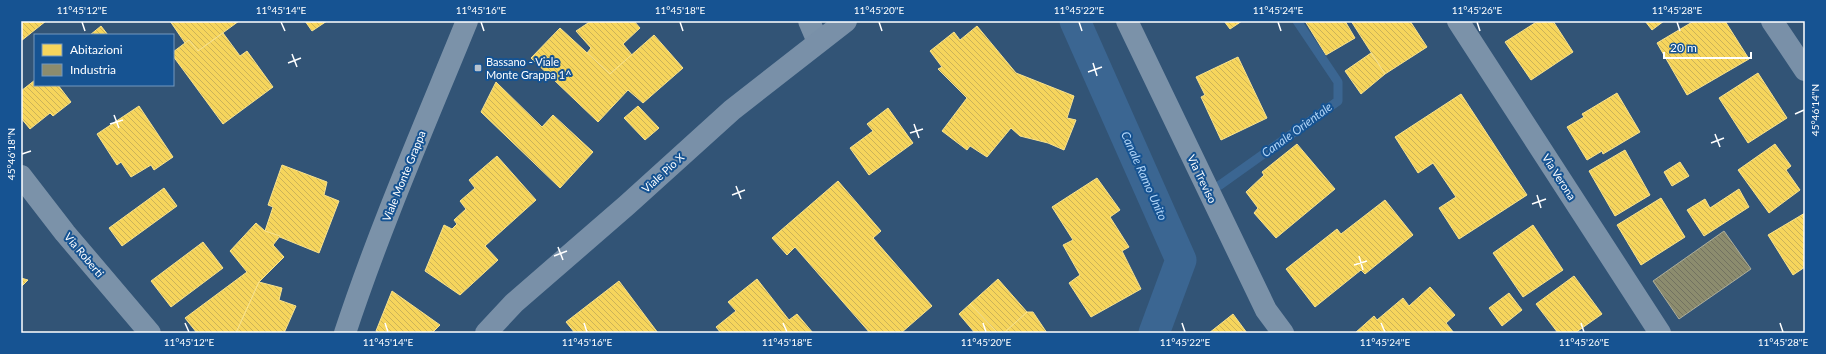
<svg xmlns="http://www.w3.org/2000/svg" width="1826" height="354" viewBox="0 0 1826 354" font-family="Lato,sans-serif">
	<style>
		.homes { fill: url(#homes-back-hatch); stroke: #f9e28d }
		.industry { fill: url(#industry-back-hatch); stroke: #aeae9a }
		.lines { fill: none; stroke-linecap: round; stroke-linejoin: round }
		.stream { stroke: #3b6692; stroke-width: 9 }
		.canal { stroke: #3b6692; stroke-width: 31 }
		.minor { stroke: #7b92a9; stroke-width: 22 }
		.major { stroke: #7990a8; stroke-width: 22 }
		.ticks { fill: none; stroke: #fff; stroke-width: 1.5 }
		.poi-dot { fill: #b7c3cf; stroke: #165392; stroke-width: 1.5 }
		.labels { text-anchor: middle; stroke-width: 4; stroke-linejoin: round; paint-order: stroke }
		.poi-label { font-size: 11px; fill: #fff; stroke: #165392; text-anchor: start }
		.street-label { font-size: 11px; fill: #fff; stroke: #165392 }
		.water-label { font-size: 12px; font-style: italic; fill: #b1d5f8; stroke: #165392 }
		.neatline { fill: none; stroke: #fff; stroke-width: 1.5 }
		.ticks-label { font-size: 10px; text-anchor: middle; fill: #fff }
	</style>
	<defs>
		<pattern id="homes-back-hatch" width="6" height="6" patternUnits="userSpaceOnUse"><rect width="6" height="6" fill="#f6d55c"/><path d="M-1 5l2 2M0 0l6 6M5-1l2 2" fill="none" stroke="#ccb358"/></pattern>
		<pattern id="industry-back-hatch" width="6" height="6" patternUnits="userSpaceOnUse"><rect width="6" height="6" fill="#8c8c6e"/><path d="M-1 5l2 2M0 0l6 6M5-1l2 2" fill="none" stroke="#727260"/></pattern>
	</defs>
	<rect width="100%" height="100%" fill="#325476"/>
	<g class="homes">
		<path d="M21,21H46L21,41Z"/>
		<path d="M170,21H239L198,51L189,40L185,43Z"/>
		<path d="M305,21H327L312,31Z"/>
		<path d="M591,21H634L640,28L623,44L632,55L610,74L587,53L591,48L576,31Z"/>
		<path d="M1224,21H1242L1230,29Z"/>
		<path d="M1305,21H1345L1355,38L1326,55Z"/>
		<path d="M1351,21H1410L1427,47L1385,74Z"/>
		<path d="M1538,21H1553L1573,52L1531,80L1505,42Z"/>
		<path d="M1645,21H1664L1652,30Z"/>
		<path d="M1694,21H1725L1749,59L1687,95L1657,43Z"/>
		<path d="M101,26L108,35H90Z"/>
		<path d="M977,26L1016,73L1074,96L1067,118L1076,120L1064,150L1048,143L1020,136L1011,128L987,157L970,146L967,150L942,131L967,98L938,69L942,67L930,51L954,32L960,40Z"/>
		<path d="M560,28L610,74L654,35L683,68L643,103L628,90L598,122L531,58Z"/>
		<path d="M223,33L240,56L247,51L273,87L223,124L173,56V52L189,40L198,51Z"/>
		<path d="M1371,53L1385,74L1361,94L1345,71Z"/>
		<path d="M1238,57L1267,118L1221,140L1201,97L1205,95L1196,77Z"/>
		<path d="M1758,73L1787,118L1748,143L1719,98Z"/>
		<path d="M35,80V85H58L71,102L53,116L50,113L30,129L21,118V91Z"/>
		<path d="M496,82L542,127L553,115L593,152L560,188L481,112Z"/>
		<path d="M1617,93L1640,132L1603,154L1602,151L1587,160L1567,127L1584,117L1582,114Z"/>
		<path d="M1461,94L1527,195L1459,239L1439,208L1456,197L1433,163L1418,173L1395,137Z"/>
		<path d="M139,106L173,157L154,170L151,165L131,177L121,162L117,165L97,134Z"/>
		<path d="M638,106L659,128L645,140L624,118Z"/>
		<path d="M888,108L913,143L869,175L850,148L873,131L867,124Z"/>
		<path d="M1297,144L1335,189L1276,238L1254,213L1258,208L1246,192L1264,175L1262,172Z"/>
		<path d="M1775,144L1791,166L1786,170L1800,190L1769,213L1738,170Z"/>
		<path d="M1625,150L1650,195L1615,216L1589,171Z"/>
		<path d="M497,156L536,200L485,246L498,260L460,295L425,271L444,225L452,229L457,224L454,220L466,209L460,201L475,188L469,180Z"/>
		<path d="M1680,162L1689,176L1672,186L1664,172Z"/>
		<path d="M282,165L327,182L324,195L339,201L319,253L265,231L273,207L268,205Z"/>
		<path d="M1097,178L1120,210L1110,217L1129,247L1122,251L1141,289L1091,317L1069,283L1080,275L1063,245L1073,240L1052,207Z"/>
		<path d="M838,181L881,231L873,238L932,306L901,333H870L795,247L787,255L772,238Z"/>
		<path d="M164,188L177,206L122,246L109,228Z"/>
		<path d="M1739,189L1749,207L1704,236L1687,210L1705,199L1710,208Z"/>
		<path d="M1661,198L1685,237L1641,265L1617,225Z"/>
		<path d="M1385,200L1413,235L1365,274L1361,270L1315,307L1286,269L1337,229L1341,234Z"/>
		<path d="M1805,213V267L1793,275L1768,235Z"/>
		<path d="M256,223L265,231L280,236L273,245L284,257L259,282L236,333H197L185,318L247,272L230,251Z"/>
		<path d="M1533,225L1563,270L1523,297L1493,253Z"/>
		<path d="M203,242L223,268L171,307L151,281Z"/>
		<path d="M1574,276L1602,314L1575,333H1558L1536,304Z"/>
		<path d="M21,278L28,280L21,287Z"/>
		<path d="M757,279L789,320L797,314L813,333H721L716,327L736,311L728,302Z"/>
		<path d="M998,279L1027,312L1004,333H998L970,304Z"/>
		<path d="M619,281L658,333H575L566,322Z"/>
		<path d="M259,282L282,288L279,300L296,306L284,333H236Z"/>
		<path d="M1430,287L1455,315L1446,323L1454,333H1355L1374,316L1377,320L1403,298L1409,306Z"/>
		<path d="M392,291L440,325L432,333H380L376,331Z"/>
		<path d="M1509,293L1522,310L1502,326L1489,308Z"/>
		<path d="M970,304L998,333H975L959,314Z"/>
		<path d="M1027,312H1033L1047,333H1004Z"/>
		<path d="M1233,314L1247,333H1209Z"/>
	</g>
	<path class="industry" d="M1724,231L1751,269L1679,319L1653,281Z"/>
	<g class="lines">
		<path class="stream" d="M1220,185L1338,101V82L1297,21"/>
		<path class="canal" d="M1075,21L1181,260L1154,333"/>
		<g class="minor">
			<path d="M809,21L818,42"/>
			<path d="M1127,21L1266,310L1283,333"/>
			<path d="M1458,21L1660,333"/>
			<path d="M21,176L65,233L150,333"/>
			<path d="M345,333C380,227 425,124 467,21"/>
		</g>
		<g class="major">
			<path d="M1772,21L1805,70"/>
			<path d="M486,333L514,303L627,205L732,110L846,21"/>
		</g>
	</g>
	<path class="ticks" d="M82,22L85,31M281,22L285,31M481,22L484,31M680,22L683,31M879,22L882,31M1079,22L1082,31M1278,22L1281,31M1477,22L1480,31M1677,22L1680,31M292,54L297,67M288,63L301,58M1093,63L1097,76M1088,72L1102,67M1795,114L1804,110M114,115L119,128M110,124L123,120M914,124L919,138M910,133L923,129M1715,134L1720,147M1711,143L1724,138M22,154L31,151M736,186L741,199M732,195L745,190M1537,195L1541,208M1532,204L1546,199M558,247L563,260M554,256L567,251M1359,256L1363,270M1354,265L1367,261M185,323L189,332M385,323L388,332M584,323L587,332M783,323L787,332M983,323L986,332M1182,323L1185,332M1381,323L1385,332M1581,323L1584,332M1780,323L1783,332"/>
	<rect class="poi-dot" x="474" y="64" width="8" height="8" rx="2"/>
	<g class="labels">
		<g class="poi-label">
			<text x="486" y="66">Bassano - Viale<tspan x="486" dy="13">Monte Grappa 1^</tspan></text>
		</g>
		<g class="street-label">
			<text transform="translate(663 173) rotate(-42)" y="4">Viale Pio X</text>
			<text transform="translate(404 176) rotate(-68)" y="4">Viale Monte Grappa</text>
			<text transform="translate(1559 177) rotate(57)" y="4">Via Verona</text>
			<text transform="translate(1202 179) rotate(64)" y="4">Via Treviso</text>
			<text transform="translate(84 255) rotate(50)" y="4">Via Roberti</text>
		</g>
		<g class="water-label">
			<text transform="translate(1297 130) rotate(-36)" y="4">Canale Orientale</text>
			<text transform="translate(1144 176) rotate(66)" y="4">Canale Ramo Unito</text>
		</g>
	</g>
	<rect width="1826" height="354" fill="none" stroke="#165392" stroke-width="44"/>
	<rect x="34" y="34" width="140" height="52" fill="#165392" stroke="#7398be"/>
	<rect x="42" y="44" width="20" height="12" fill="#f6d55c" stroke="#7398be"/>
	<text x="70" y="54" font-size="12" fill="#ffffff">Abitazioni</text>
	<rect x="42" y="64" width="20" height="12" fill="#8c8c6e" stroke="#7398be"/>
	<text x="70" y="74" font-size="12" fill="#ffffff">Industria</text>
	<path d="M1664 52v6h87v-6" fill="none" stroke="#ffffff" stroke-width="2"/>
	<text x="1670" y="52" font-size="12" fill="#ffffff" stroke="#165392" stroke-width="3" paint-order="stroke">20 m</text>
	<rect x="22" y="22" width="1782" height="310" class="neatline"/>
	<g class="ticks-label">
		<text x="82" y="14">11°45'12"E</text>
		<text x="281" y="14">11°45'14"E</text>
		<text x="481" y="14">11°45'16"E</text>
		<text x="680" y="14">11°45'18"E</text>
		<text x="879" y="14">11°45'20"E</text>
		<text x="1079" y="14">11°45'22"E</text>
		<text x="1278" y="14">11°45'24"E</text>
		<text x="1477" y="14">11°45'26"E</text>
		<text x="1677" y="14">11°45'28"E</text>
		<text transform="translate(1815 110) rotate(-90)" y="4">45°46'14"N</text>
		<text transform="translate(11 154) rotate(-90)" y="4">45°46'18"N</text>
		<text x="189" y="346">11°45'12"E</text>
		<text x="388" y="346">11°45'14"E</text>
		<text x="587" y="346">11°45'16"E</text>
		<text x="787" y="346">11°45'18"E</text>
		<text x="986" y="346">11°45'20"E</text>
		<text x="1185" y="346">11°45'22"E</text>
		<text x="1385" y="346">11°45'24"E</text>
		<text x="1584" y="346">11°45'26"E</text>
		<text x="1783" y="346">11°45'28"E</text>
	</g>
</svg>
